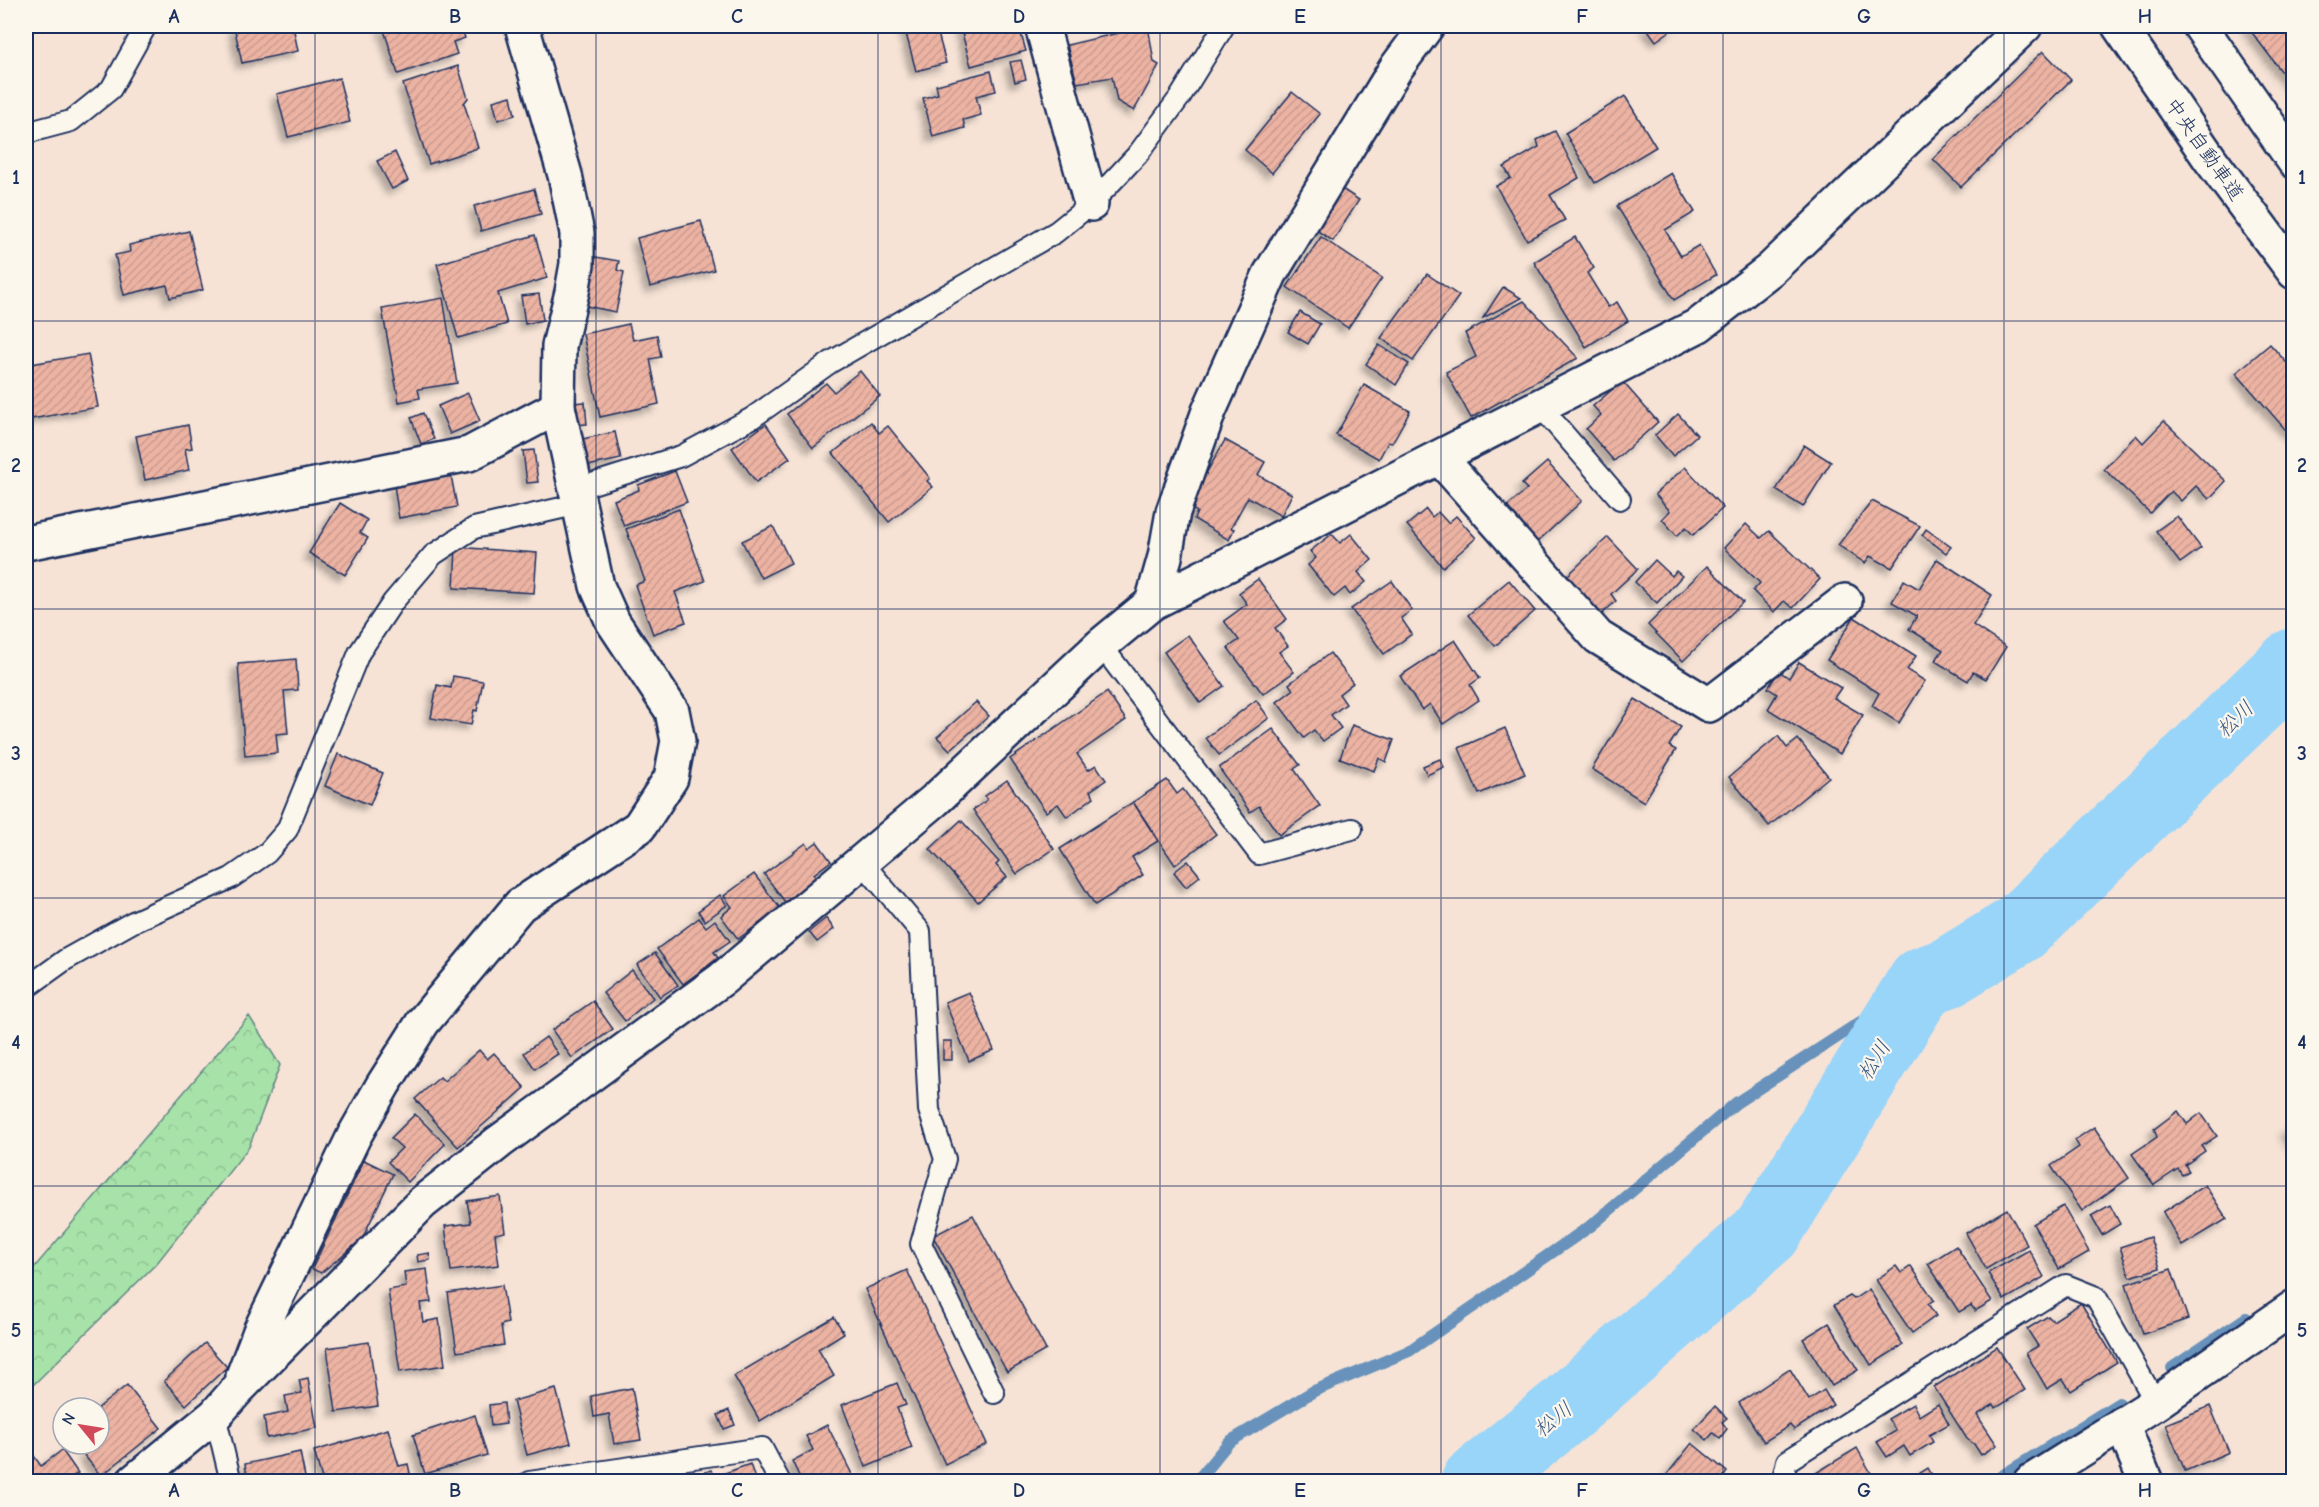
<svg xmlns="http://www.w3.org/2000/svg" width="2319" height="1507" viewBox="0 0 2319 1507" font-family="'Comic Neue','Klee One',sans-serif">
	<style>
		.forest { fill: url(#forest-crowns); stroke: #618883; stroke-width: 1.5 }
		.lines { fill: none; stroke-linecap: round; stroke-linejoin: round }
		.stream { stroke: #6792bb; stroke-width: 12 }
		.river { stroke: #99d4f9; stroke-width: 70 }
		.building { fill: url(#building-hatch); stroke: #1b2f5e; stroke-width: 1.5; filter: url(#shadow) }
		.service-casing { stroke: #1b2f5e; stroke-width: 24 }
		.minor-casing { stroke: #1b2f5e; stroke-width: 38 }
		.motorway-casing { stroke: #1b2f5e; stroke-width: 38 }
		.service { stroke: #fbf7ec; stroke-width: 20 }
		.minor { stroke: #fbf7ec; stroke-width: 33 }
		.motorway { stroke: #fbf7ec; stroke-width: 33 }
		.grid { fill: none; stroke: #1b2f5e; stroke-width: 1.5; stroke-opacity: 0.55 }
		.labels { text-anchor: middle; stroke-width: 4.5; stroke-linejoin: round; paint-order: stroke }
		.street-label { font-size: 20px; fill: #1b2f5e; stroke: #fbf7ec }
		.water-label { font-size: 21px; font-style: italic; fill: #3a5885; stroke: #fbf7ec }
		.neatline { fill: none; stroke: #1b2f5e; stroke-width: 2 }
		.grid-label { font-size: 20px; text-anchor: middle; font-weight: bold; fill: #1b2f5e }
	</style>
	<defs>
		<pattern id="forest-crowns" width="20" height="18" patternUnits="userSpaceOnUse" patternTransform="scale(1.5)"><rect width="20" height="18" fill="#a7e2a8"/><path d="M2 6a3 3 0 1 1 6 0M12 15a3 3 0 1 1 6 0" fill="none" stroke="#8fc293"/></pattern>
		<pattern id="building-hatch" width="6" height="6" patternUnits="userSpaceOnUse" patternTransform="scale(1.5)"><rect width="6" height="6" fill="#ecb3a3"/><path d="M-1 1l2-2M0 6l6-6M5 7l2-2" fill="none" stroke="#ca9a8f"/></pattern>
		<filter id="shadow"><feDropShadow dx="-5.5" dy="5.5" stdDeviation="3" flood-color="#0004"/></filter>
	</defs>
	<rect width="100%" height="100%" fill="#f6e3d6"/>
	<filter id="ink" filterUnits="userSpaceOnUse"><feTurbulence type="fractalNoise" baseFrequency=".0167" numOctaves="2"/><feDisplacementMap in="SourceGraphic" scale="12" xChannelSelector="R" yChannelSelector="G"/><feConvolveMatrix kernelMatrix="1 2 1 2 8 2 1 2 1" color-interpolation-filters="sRGB"/></filter>
	<g filter="url(#ink)">
		<path class="forest" d="M249,1016L280,1065L249,1147L157,1263L26,1392V1277Z"/>
		<g class="lines">
			<g class="stream">
				<path d="M2172,1368L2246,1318"/>
				<path d="M1196,1482L1229,1442L1314,1391L1409,1351L1592,1225L1736,1103L1922,982"/>
				<path d="M1992,1482L2119,1403"/>
			</g>
			<path class="river" d="M1476,1482L1566,1409L1767,1232L1922,982L1947,973L2019,929L2294,663"/>
		</g>
		<g class="building">
			<path d="M234,26H293L298,51L242,63Z"/>
			<path d="M388,26H461L465,38L453,42L457,54L398,74L383,27Z"/>
			<path d="M904,26H936L946,63L916,71Z"/>
			<path d="M960,26H1006L1008,30L1019,27L1026,51L971,66Z"/>
			<path d="M1148,26L1154,62L1159,65L1134,111L1117,101L1112,77L1077,83L1067,45Z"/>
			<path d="M1645,26H1677L1656,41Z"/>
			<path d="M2247,26H2294V88Z"/>
			<path d="M2043,51L2071,80L1961,187L1933,159Z"/>
			<path d="M1021,60L1026,79L1015,82L1010,62Z"/>
			<path d="M458,66L468,98L464,103L478,148L429,164L403,84Z"/>
			<path d="M991,71L996,91L976,96L981,115L963,120L965,128L933,137L923,98L938,94L936,85Z"/>
			<path d="M339,78L350,122L288,137L277,94Z"/>
			<path d="M1292,92L1320,114L1272,173L1245,150Z"/>
			<path d="M511,96L515,115L498,120L493,101Z"/>
			<path d="M1625,96L1656,147L1595,183L1565,133Z"/>
			<path d="M1555,131L1579,178L1550,195L1565,220L1527,240L1496,186L1511,178L1504,167L1539,147L1537,140Z"/>
			<path d="M395,152L408,181L392,189L377,161Z"/>
			<path d="M1671,173L1695,212L1665,230L1681,256L1699,245L1716,275L1674,300L1617,206Z"/>
			<path d="M1339,187L1359,200L1333,241L1313,228Z"/>
			<path d="M534,189L541,214L481,231L474,206Z"/>
			<path d="M701,221L714,270L650,287L637,238Z"/>
			<path d="M189,231L203,290L170,298L167,285L124,295L115,255L130,252L129,245Z"/>
			<path d="M535,235L547,278L498,293L507,324L458,338L437,264Z"/>
			<path d="M1321,237L1382,278L1348,328L1287,287Z"/>
			<path d="M1575,237L1594,268L1587,273L1608,307L1617,302L1628,321L1586,347L1534,262Z"/>
			<path d="M596,257L619,261L617,270L624,272L616,312L586,306Z"/>
			<path d="M1427,274L1459,296L1413,361L1381,338Z"/>
			<path d="M1503,287L1521,298L1483,318Z"/>
			<path d="M539,294L543,320L525,324L521,296Z"/>
			<path d="M443,298L457,383L418,389L420,398L399,402L382,309Z"/>
			<path d="M1524,301L1578,358L1471,418L1446,372L1476,357L1465,333Z"/>
			<path d="M1300,312L1320,324L1308,344L1288,332Z"/>
			<path d="M629,324L633,340L657,335L661,357L650,359L659,404L600,417L583,334Z"/>
			<path d="M2270,344L2294,371V433L2291,436L2236,373Z"/>
			<path d="M1379,345L1409,364L1396,385L1366,364Z"/>
			<path d="M88,354L98,407L26,420V365Z"/>
			<path d="M860,371L880,396L813,448L787,414L826,383L834,392Z"/>
			<path d="M1622,381L1658,422L1614,461L1586,429L1601,415L1593,406Z"/>
			<path d="M1364,385L1410,411L1392,443L1388,442L1379,459L1336,435Z"/>
			<path d="M468,393L480,421L450,434L438,406Z"/>
			<path d="M585,402L587,424L573,425L571,403Z"/>
			<path d="M423,413L434,439L421,444L411,418Z"/>
			<path d="M1678,414L1697,435L1673,456L1655,435Z"/>
			<path d="M2164,421L2226,481L2209,499L2196,486L2181,501L2171,491L2150,513L2104,469L2136,435L2143,443Z"/>
			<path d="M871,422L879,433L888,426L930,478L927,481L933,487L889,522L833,453Z"/>
			<path d="M766,424L790,458L756,482L732,448Z"/>
			<path d="M188,425L192,448L185,449L189,470L145,480L136,436Z"/>
			<path d="M615,432L621,459L587,466L582,439Z"/>
			<path d="M1225,440L1265,462L1258,475L1292,494L1281,516L1248,497L1231,528L1234,529L1229,540L1194,519L1197,512L1188,506Z"/>
			<path d="M1804,445L1831,462L1803,507L1776,490Z"/>
			<path d="M534,450L538,482L527,483L523,451Z"/>
			<path d="M1547,462L1582,501L1535,544L1504,509L1527,489L1522,484Z"/>
			<path d="M1685,467L1723,508L1693,535L1686,527L1677,536L1662,519L1670,511L1655,494Z"/>
			<path d="M675,471L687,502L624,526L614,500L639,490L638,485Z"/>
			<path d="M451,475L457,507L399,518L394,485Z"/>
			<path d="M1872,501L1920,526L1892,568L1870,556L1865,563L1838,545Z"/>
			<path d="M340,503L367,520L360,533L368,538L345,575L309,553Z"/>
			<path d="M679,509L705,581L675,592L686,622L653,634L635,585L645,581L626,529Z"/>
			<path d="M1426,509L1432,517L1438,512L1448,523L1456,516L1476,538L1443,567L1407,525Z"/>
			<path d="M2177,516L2201,548L2180,563L2156,531Z"/>
			<path d="M1746,524L1761,538L1769,531L1820,579L1793,608L1784,601L1774,612L1753,591L1760,583L1724,548Z"/>
			<path d="M773,526L791,563L761,578L742,541Z"/>
			<path d="M1926,529L1951,547L1946,553L1922,535Z"/>
			<path d="M1332,534L1340,543L1351,534L1372,560L1358,572L1366,582L1350,595L1345,588L1334,597L1308,565L1316,558L1310,551Z"/>
			<path d="M1608,537L1638,569L1611,594L1616,601L1601,615L1566,577Z"/>
			<path d="M456,547L537,553L534,593L454,588Z"/>
			<path d="M1937,559L1992,595L1973,625L2006,647L1986,679L1973,672L1968,681L1935,661L1943,650L1909,629L1917,616L1892,602L1904,580L1919,589Z"/>
			<path d="M1655,560L1672,576L1676,571L1682,576L1657,603L1635,582Z"/>
			<path d="M1707,566L1743,602L1683,661L1648,625Z"/>
			<path d="M1258,579L1287,619L1275,628L1288,646L1279,652L1294,672L1263,694L1228,648L1239,640L1224,621L1247,604L1239,593Z"/>
			<path d="M1509,580L1535,611L1495,646L1468,615Z"/>
			<path d="M1392,581L1412,610L1401,618L1412,634L1384,654L1351,609Z"/>
			<path d="M1854,617L1916,656L1907,670L1925,681L1899,723L1872,706L1879,693L1827,660Z"/>
			<path d="M1188,635L1224,686L1200,703L1164,652Z"/>
			<path d="M1455,640L1480,678L1470,685L1479,700L1443,724L1430,704L1422,710L1400,676Z"/>
			<path d="M1330,653L1353,683L1339,694L1346,704L1331,715L1341,728L1323,741L1314,730L1304,738L1277,702L1293,690L1289,684Z"/>
			<path d="M296,659L298,690L284,691L288,733L276,734L278,753L245,756L238,664Z"/>
			<path d="M1799,662L1841,688L1834,698L1863,715L1840,754L1768,709L1777,694L1768,688L1779,671L1789,678Z"/>
			<path d="M453,676L483,681L477,711L474,710L471,725L431,718L437,685L451,688Z"/>
			<path d="M1107,692L1126,720L1077,754L1088,770L1096,765L1106,780L1090,791L1094,797L1067,817L1058,804L1046,812L1010,759Z"/>
			<path d="M1635,699L1681,727L1669,746L1676,750L1644,802L1592,769Z"/>
			<path d="M1256,700L1269,718L1219,755L1206,738Z"/>
			<path d="M976,702L989,716L950,750L937,737Z"/>
			<path d="M1352,725L1394,740L1386,762L1379,758L1374,771L1340,758Z"/>
			<path d="M1505,728L1525,774L1479,794L1459,748Z"/>
			<path d="M1273,729L1300,765L1294,769L1320,806L1279,835L1259,806L1250,812L1219,768Z"/>
			<path d="M1778,736L1787,748L1798,739L1829,777L1769,826L1729,777Z"/>
			<path d="M338,754L383,773L370,805L325,786Z"/>
			<path d="M1440,759L1444,767L1427,775L1423,766Z"/>
			<path d="M1007,780L1054,849L1017,874L973,810L987,800L985,796Z"/>
			<path d="M1167,780L1177,794L1183,789L1216,834L1175,865L1133,802Z"/>
			<path d="M1133,802L1158,841L1132,857L1143,875L1095,905L1060,849Z"/>
			<path d="M961,820L999,862L996,865L1007,877L978,902L930,849Z"/>
			<path d="M817,842L831,861L814,874L817,878L785,902L764,874L806,843L809,848Z"/>
			<path d="M1188,861L1200,876L1186,887L1174,872Z"/>
			<path d="M754,874L780,908L738,939L721,916L732,907L724,896Z"/>
			<path d="M720,895L727,905L705,921L698,911Z"/>
			<path d="M699,918L706,927L715,920L730,941L714,952L718,958L683,984L657,949Z"/>
			<path d="M826,918L834,929L817,942L809,932Z"/>
			<path d="M655,953L678,985L660,997L637,965Z"/>
			<path d="M632,970L653,998L625,1021L603,993Z"/>
			<path d="M969,992L994,1050L969,1061L945,1002Z"/>
			<path d="M593,1001L613,1029L572,1058L552,1030Z"/>
			<path d="M546,1037L558,1054L535,1069L524,1053Z"/>
			<rect x="943" y="1041" width="9" height="19"/>
			<path d="M479,1050L487,1059L494,1053L525,1088L458,1147L415,1099L440,1077L444,1081Z"/>
			<path d="M2178,1111L2187,1124L2201,1113L2217,1136L2202,1146L2205,1151L2185,1165L2189,1171L2182,1175L2178,1169L2154,1185L2132,1154L2157,1137L2154,1129Z"/>
			<path d="M415,1114L445,1144L408,1182L388,1162L402,1148L391,1138Z"/>
			<path d="M2294,1125V1144L2285,1131Z"/>
			<path d="M2094,1127L2129,1178L2082,1211L2051,1166L2079,1147L2075,1140Z"/>
			<path d="M364,1160L393,1174L362,1239L321,1273L312,1269Z"/>
			<path d="M2205,1185L2227,1219L2182,1246L2163,1212Z"/>
			<path d="M500,1196L505,1232L495,1234L499,1265L451,1271L445,1226L471,1223L467,1201Z"/>
			<path d="M2110,1205L2120,1224L2102,1235L2091,1216Z"/>
			<path d="M2063,1206L2089,1252L2059,1269L2033,1224Z"/>
			<path d="M2007,1209L2027,1245L1986,1269L1966,1233Z"/>
			<path d="M973,1215L1046,1350L1007,1372L933,1236Z"/>
			<path d="M2150,1237L2160,1268L2130,1277L2120,1247Z"/>
			<path d="M1956,1246L1992,1301L1975,1311L1971,1305L1959,1312L1928,1264Z"/>
			<path d="M2029,1250L2044,1277L2004,1300L1988,1273Z"/>
			<path d="M429,1253L430,1260L418,1262L417,1255Z"/>
			<path d="M1896,1266L1901,1273L1911,1266L1934,1300L1928,1304L1936,1316L1912,1333L1876,1280Z"/>
			<path d="M427,1269L431,1302L420,1303L423,1322L439,1319L445,1365L400,1372L388,1290L406,1287L404,1272Z"/>
			<path d="M2171,1269L2188,1319L2143,1334L2126,1284Z"/>
			<path d="M907,1270L987,1444L945,1464L865,1289Z"/>
			<path d="M502,1285L508,1323L501,1325L504,1345L457,1352L448,1293Z"/>
			<path d="M1869,1289L1903,1345L1871,1365L1834,1305L1850,1296L1854,1299Z"/>
			<path d="M2081,1303L2117,1362L2071,1391L2063,1379L2047,1389L2026,1353L2038,1346L2027,1329L2048,1316L2053,1321Z"/>
			<path d="M834,1317L844,1333L818,1349L834,1376L760,1421L734,1376Z"/>
			<path d="M1829,1323L1858,1370L1832,1386L1803,1339Z"/>
			<path d="M369,1342L378,1406L336,1412L327,1348Z"/>
			<path d="M205,1343L227,1367L186,1405L164,1381Z"/>
			<path d="M1997,1347L2025,1390L1996,1408L1994,1404L1977,1415L1997,1445L1981,1455L1974,1444L1967,1439L1934,1387Z"/>
			<path d="M1790,1369L1809,1400L1824,1390L1833,1405L1794,1430L1790,1425L1764,1442L1739,1403Z"/>
			<path d="M308,1378L317,1428L267,1438L264,1417L288,1412L285,1396L302,1393L299,1380Z"/>
			<path d="M897,1383L906,1405L897,1408L912,1448L866,1467L842,1405Z"/>
			<path d="M127,1385L161,1428L101,1476L84,1455L94,1446L92,1444H99L98,1408Z"/>
			<path d="M632,1388L641,1440L614,1444L609,1414L594,1417L591,1396Z"/>
			<path d="M556,1389L571,1443L527,1455L513,1401Z"/>
			<path d="M504,1403L506,1424L491,1426L489,1405Z"/>
			<path d="M1913,1404L1919,1416L1938,1404L1949,1424L1929,1435L1933,1442L1910,1456L1904,1446L1887,1457L1877,1442L1896,1431L1888,1419Z"/>
			<path d="M1715,1406L1727,1418L1722,1422L1727,1429L1720,1438L1713,1433L1707,1440L1694,1429Z"/>
			<path d="M2210,1406L2229,1452L2185,1471L2166,1424Z"/>
			<path d="M729,1410L735,1425L724,1429L718,1415Z"/>
			<path d="M475,1415L487,1455L425,1474L413,1435Z"/>
			<path d="M827,1425L856,1482H802L792,1461L813,1450L806,1436Z"/>
			<path d="M388,1429L399,1466L408,1464L412,1482H323L314,1451Z"/>
			<path d="M1692,1443L1727,1472L1720,1482H1661Z"/>
			<path d="M1857,1448L1876,1482H1801Z"/>
			<path d="M62,1450L78,1473L65,1482H26V1458L32,1453L41,1466Z"/>
			<path d="M300,1452L306,1482H248L245,1464Z"/>
			<path d="M750,1464L756,1482H697L695,1476L711,1470L714,1477Z"/>
			<path d="M1928,1468L1936,1482H1906Z"/>
			<path d="M687,1478V1482H623Z"/>
		</g>
		<g class="lines">
			<g class="service-casing">
				<g id="service">
					<path d="M26,133L71,121L111,89L146,26"/>
					<path d="M1540,406L1620,499"/>
					<path d="M576,489L681,456L752,418L831,362L1056,232L1091,204L1138,154L1180,97L1224,26"/>
					<path d="M1101,645L1259,854L1352,829"/>
					<path d="M862,862L920,931L929,1110L945,1159L921,1244L994,1393"/>
					<path d="M26,988L65,960L133,922L231,878L267,853L287,830L359,653L393,602L433,555L474,528L579,504"/>
					<path d="M215,1415L231,1482"/>
					<path d="M529,1482L762,1448L780,1482"/>
					<path d="M1782,1482L1787,1461L2066,1285L2096,1297L2156,1403"/>
				</g>
			</g>
			<g class="minor-casing">
				<g id="minor">
					<path d="M1042,26L1091,204"/>
					<path d="M1440,458L1598,637L1709,705L1845,601"/>
					<path d="M26,543L469,454L558,407"/>
					<path d="M1152,603L1165,557L1173,512L1209,411L1270,274L1396,68L1427,26"/>
					<path d="M243,1376L261,1329L354,1136L383,1085L423,1022L520,905L639,827L671,778L678,741L672,711L613,622L597,586L558,407L559,346L572,292L577,264V233L565,175L522,26"/>
					<path d="M2122,1424L2146,1482"/>
					<path d="M133,1482L215,1415L238,1389L423,1202L499,1142L722,979L935,800L1101,645L1152,603L1699,325L1771,269L2025,26"/>
					<path d="M2030,1482L2156,1403L2294,1307"/>
				</g>
			</g>
			<g class="motorway-casing">
				<g id="motorway">
					<path d="M2119,26L2210,159L2294,272"/>
					<path d="M2200,26L2294,161"/>
				</g>
			</g>
			<use href="#service" class="service"/>
			<use href="#minor" class="minor"/>
			<use href="#motorway" class="motorway"/>
		</g>
	</g>
	<path class="grid" d="M315,26V1482M596,26V1482M878,26V1482M1160,26V1482M1441,26V1482M1723,26V1482M2004,26V1482M26,321H2294M26,609H2294M26,898H2294M26,1186H2294"/>
	<g class="labels">
		<g class="street-label">
			<text transform="translate(2205 149) rotate(55)" y="7">中央自動車道</text>
		</g>
		<g class="water-label">
			<text transform="translate(2235 719) rotate(-44)" y="7">松川</text>
			<text transform="translate(1874 1060) rotate(-58)" y="7">松川</text>
			<text transform="translate(1553 1419) rotate(-39)" y="7">松川</text>
		</g>
	</g>
	<rect width="2319" height="1507" fill="none" stroke="#fbf7ec" stroke-width="66"/>
	<g transform="translate(81 1426) rotate(300)"><circle r="28" fill="#fbf7ec" stroke="#a1a7b3" stroke-width="1.5"/>
	<path d="M0-4.5L10 22L0 15L-10 22Z" fill="#d1495b"/>
	<text y="-9" font-size="16" font-weight="bold" text-anchor="middle" fill="#1b2f5e">N</text>
	</g>
	<rect x="33" y="33" width="2253" height="1441" class="neatline"/>
	<g class="grid-label">
		<text x="174" y="23">A</text>
		<text x="455" y="23">B</text>
		<text x="737" y="23">C</text>
		<text x="1019" y="23">D</text>
		<text x="1300" y="23">E</text>
		<text x="1582" y="23">F</text>
		<text x="1864" y="23">G</text>
		<text x="2145" y="23">H</text>
		<text x="16" y="184">1</text>
		<text x="2302" y="184">1</text>
		<text x="16" y="472">2</text>
		<text x="2302" y="472">2</text>
		<text x="16" y="760">3</text>
		<text x="2302" y="760">3</text>
		<text x="16" y="1049">4</text>
		<text x="2302" y="1049">4</text>
		<text x="16" y="1337">5</text>
		<text x="2302" y="1337">5</text>
		<text x="174" y="1497">A</text>
		<text x="455" y="1497">B</text>
		<text x="737" y="1497">C</text>
		<text x="1019" y="1497">D</text>
		<text x="1300" y="1497">E</text>
		<text x="1582" y="1497">F</text>
		<text x="1864" y="1497">G</text>
		<text x="2145" y="1497">H</text>
	</g>
</svg>
